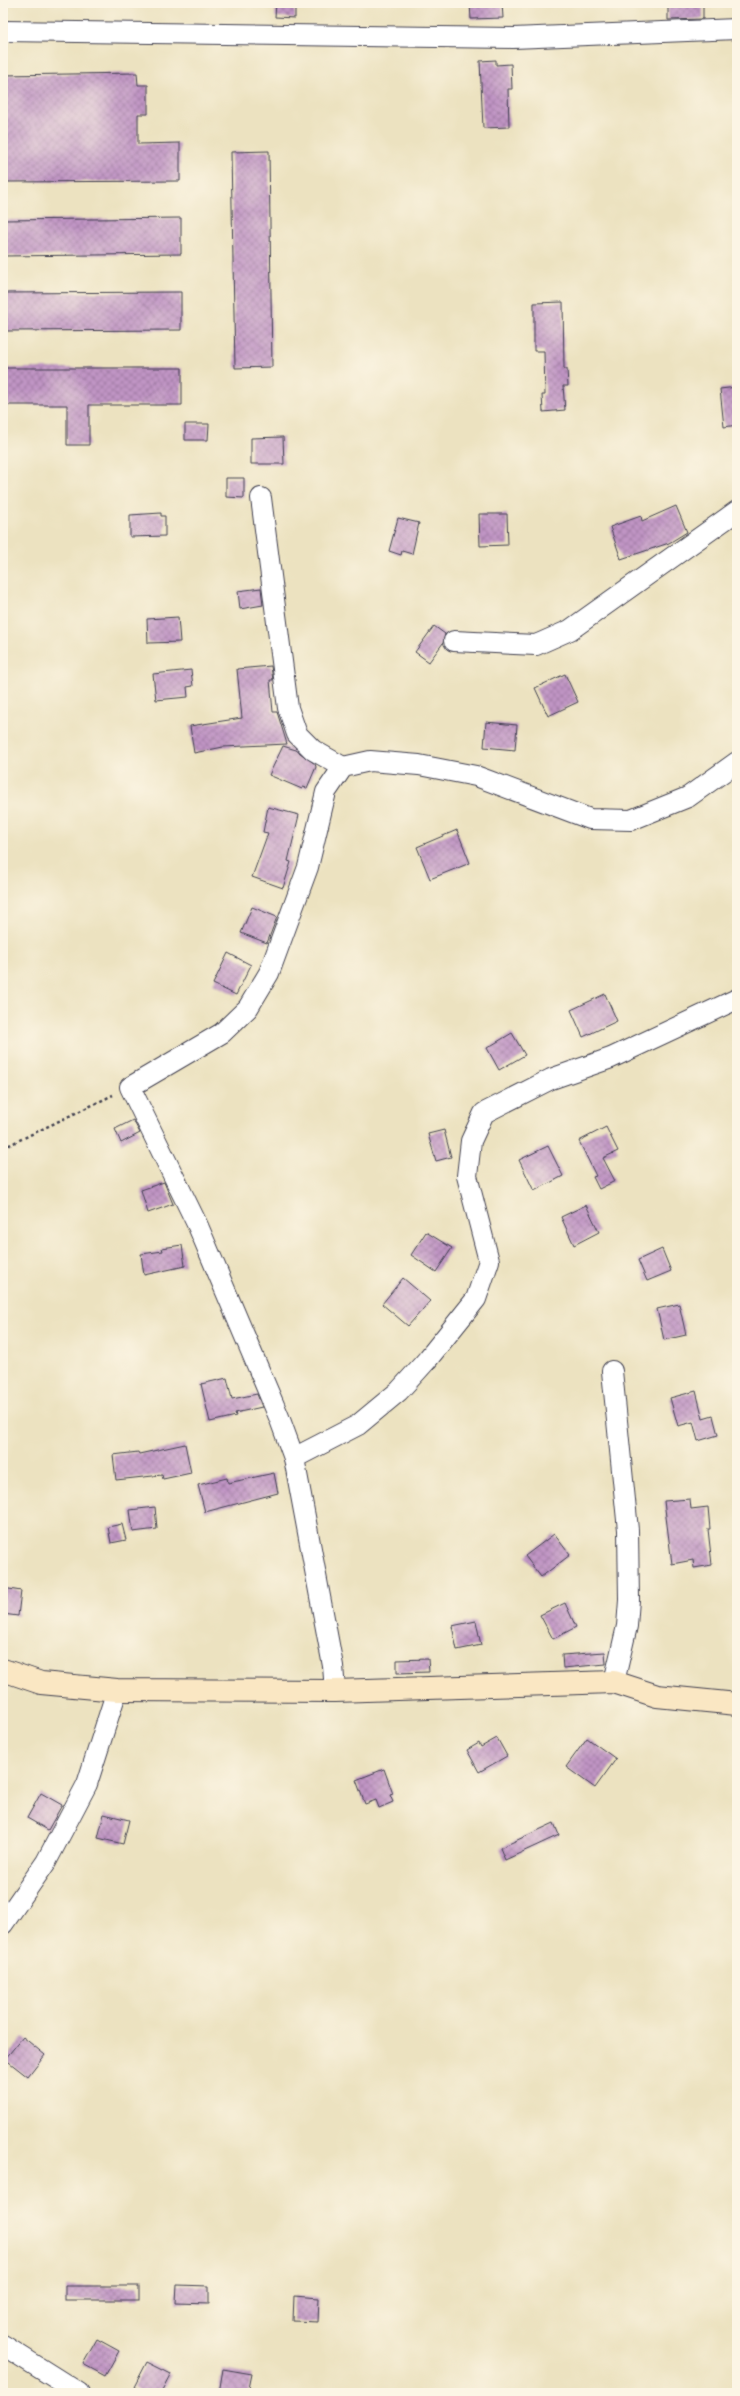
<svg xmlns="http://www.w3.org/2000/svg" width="740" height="2396" viewBox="0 0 740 2396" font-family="'Sorts Mill Goudy',serif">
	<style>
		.building { fill: url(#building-cross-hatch) }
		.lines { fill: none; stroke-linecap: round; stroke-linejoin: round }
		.street-casing { stroke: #403f4f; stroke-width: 22 }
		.secondary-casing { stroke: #403f4f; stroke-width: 24 }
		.path { stroke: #403f4f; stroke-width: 2.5; stroke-dasharray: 3 3; stroke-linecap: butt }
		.street { stroke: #fff; stroke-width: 20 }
		.secondary { stroke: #fae7c3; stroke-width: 22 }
	</style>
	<defs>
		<pattern id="building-cross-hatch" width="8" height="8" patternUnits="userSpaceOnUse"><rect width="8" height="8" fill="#c094c4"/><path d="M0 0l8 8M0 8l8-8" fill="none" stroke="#9c78a0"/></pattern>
	</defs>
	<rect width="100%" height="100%" fill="#fcf5e5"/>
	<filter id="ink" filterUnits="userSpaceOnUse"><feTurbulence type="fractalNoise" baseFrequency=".025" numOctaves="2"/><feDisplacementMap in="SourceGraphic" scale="8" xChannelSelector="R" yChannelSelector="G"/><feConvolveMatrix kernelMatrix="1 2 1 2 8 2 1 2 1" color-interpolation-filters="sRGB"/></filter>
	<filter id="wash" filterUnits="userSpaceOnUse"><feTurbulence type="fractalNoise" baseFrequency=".012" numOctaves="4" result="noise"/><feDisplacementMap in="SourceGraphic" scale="16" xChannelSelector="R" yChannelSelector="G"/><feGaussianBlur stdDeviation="0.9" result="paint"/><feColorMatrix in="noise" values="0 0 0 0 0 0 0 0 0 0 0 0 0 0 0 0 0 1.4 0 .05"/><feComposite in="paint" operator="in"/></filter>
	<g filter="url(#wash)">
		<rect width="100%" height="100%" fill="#ece2c0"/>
		<g id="blocks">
			<g class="building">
				<path d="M276,3H295V18L275,17Z"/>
				<path d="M470,3H502L503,18L471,19Z"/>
				<path d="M668,3H703V19L668,20Z"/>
				<path d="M496,60V65L511,64L512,89H508L509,127L483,128L480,61Z"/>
				<path d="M137,73L138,85H148V114H138V144L180,143V181L3,182V75Z"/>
				<path d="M269,151L272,367L235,368L231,152Z"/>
				<path d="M181,218V254L3,256V220Z"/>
				<path d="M181,292V330L3,331V293Z"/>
				<path d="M563,302L564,369H567L568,386H563L565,410L543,412L542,395H545L544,351H534V303Z"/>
				<path d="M3,368H182V405H89V445H67V405H3Z"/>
				<path d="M737,387V425L724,427L720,389Z"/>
				<path d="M185,424H209L208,440H185Z"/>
				<path d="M283,437L284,464H251V438Z"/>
				<path d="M226,478H244V498L226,497Z"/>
				<path d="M676,506L687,532L669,543L621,559L610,527L641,516L642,521Z"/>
				<path d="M161,513V516H165V536L130,537V515Z"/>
				<path d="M479,514H507L508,545L480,546Z"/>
				<path d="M398,518L419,523L412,554L402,551L401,555L389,551Z"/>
				<path d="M261,588L263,605L240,609L238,591Z"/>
				<path d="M178,617L180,642L148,643L147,619Z"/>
				<path d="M434,626L445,634L443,643L429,662L415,652Z"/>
				<path d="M271,666L273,680H270L273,712H277L287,744L223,747L194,753L190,726L242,718L237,669Z"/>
				<path d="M191,670L193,686L187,687L188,697L156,700L153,674Z"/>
				<path d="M565,674L578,702L548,716L535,688Z"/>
				<path d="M486,722L517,725L515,750L484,747Z"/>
				<path d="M283,746L296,750L315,764L316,767L307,788L303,787L302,789L269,775Z"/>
				<path d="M268,807L299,815L288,861L291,862L283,888L252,877L268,833L263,832Z"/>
				<path d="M457,830L470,863L430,879L417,847Z"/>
				<path d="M252,907L277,917L267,943L241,933Z"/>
				<path d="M228,953L251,965L236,995L213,984Z"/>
				<path d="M605,994L617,1021L583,1037L571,1010Z"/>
				<path d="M512,1033L525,1055L499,1070L487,1048Z"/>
				<path d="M133,1120L140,1133L121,1143L115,1129Z"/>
				<path d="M606,1127L618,1151L603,1158L615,1181L599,1189L593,1177L596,1176L579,1141Z"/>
				<path d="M444,1130L451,1157L436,1161L428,1134Z"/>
				<path d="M548,1146L563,1176L534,1191L519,1160Z"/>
				<path d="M164,1182L173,1204L148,1213L141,1190Z"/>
				<path d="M586,1205L599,1232L574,1245L561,1217Z"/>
				<path d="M426,1232L452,1248L436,1272L411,1255Z"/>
				<path d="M182,1245L185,1266L144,1275L141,1254L163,1251L162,1248Z"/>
				<path d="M662,1249L671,1271L647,1281L638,1260Z"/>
				<path d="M403,1278L430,1301L408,1326L382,1304Z"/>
				<path d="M679,1304L686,1335L664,1340L657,1309Z"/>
				<path d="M227,1378L232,1399L257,1394L262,1407L235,1413L236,1416L210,1422L201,1384Z"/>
				<path d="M696,1391L703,1419L713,1416L718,1435L698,1441L693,1422L678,1426L670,1398Z"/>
				<path d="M185,1444L191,1473L163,1479L162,1475L116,1480L113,1455L138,1452L139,1454Z"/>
				<path d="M274,1473L278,1493L205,1512L198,1485L227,1478L228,1483Z"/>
				<path d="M690,1499L691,1509L708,1507L710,1529H708L712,1565L694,1568L693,1560L672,1564L664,1501Z"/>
				<path d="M155,1507L157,1529L133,1532L130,1510Z"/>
				<path d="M122,1524L126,1540L111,1543L108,1527Z"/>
				<path d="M554,1534L570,1555L541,1577L525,1556Z"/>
				<path d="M3,1588L21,1591L18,1616L3,1614Z"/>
				<path d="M565,1603L576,1627L553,1639L540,1615Z"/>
				<path d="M476,1621L481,1645L457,1650L452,1626Z"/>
				<path d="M605,1652L606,1664L563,1668L562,1655Z"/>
				<path d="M428,1659L429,1672L397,1673V1660Z"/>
				<path d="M497,1738L507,1756L479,1772L467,1750L479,1743L481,1747Z"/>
				<path d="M587,1738L616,1759L595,1788L566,1767Z"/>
				<path d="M384,1769L393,1794L390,1795L393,1802L379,1808L376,1800L365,1804L356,1780Z"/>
				<path d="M41,1793L62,1805L48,1830L27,1818Z"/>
				<path d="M104,1814L129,1820L123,1844L98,1838Z"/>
				<path d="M554,1823L559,1835L505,1860L500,1848Z"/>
				<path d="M23,2037L45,2055L28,2077L5,2059Z"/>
				<path d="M177,2285L209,2286V2304L176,2303Z"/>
				<rect x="65" y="2286" width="74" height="14"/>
				<path d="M294,2296L319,2298L318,2322L293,2321Z"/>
				<path d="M97,2339L119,2351L105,2376L83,2364Z"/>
				<path d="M147,2362L171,2374L161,2393H145L134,2387Z"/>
				<path d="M223,2369L252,2374L248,2393H219Z"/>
			</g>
		</g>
	</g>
	<g filter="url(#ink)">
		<use href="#blocks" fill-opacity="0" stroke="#403f4f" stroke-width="1"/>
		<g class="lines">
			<g class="street-casing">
				<g id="street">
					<path d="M3,31L513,38L737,29"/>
					<path d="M261,498L288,708L297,734L313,750L343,767"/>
					<path d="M454,641L536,645L570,630L737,511"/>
					<path d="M612,1371L628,1530L629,1600L627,1626L614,1682"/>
					<path d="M294,1458L358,1425L399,1391L427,1360L476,1299L489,1261L467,1176L471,1141L484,1113L551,1079L611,1058L737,999"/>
					<path d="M335,1691L333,1666L294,1458L279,1417L198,1226L130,1087L222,1033L248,1008L269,973L308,867L326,792L343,767L370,761L419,765L476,776L590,819L631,820L688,797L737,762"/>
					<path d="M3,1924L46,1862L87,1784L117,1690"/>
					<path d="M3,2345L79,2393"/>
				</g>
			</g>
			<g class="secondary-casing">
				<path id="secondary" d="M3,1670L41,1683L117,1690L335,1691L614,1682L657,1696L737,1704"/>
			</g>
			<path class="path" d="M3,1148L113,1095"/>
			<use href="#street" class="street"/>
			<use href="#secondary" class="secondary"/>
		</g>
	</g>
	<rect width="740" height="2396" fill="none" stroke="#fcf5e5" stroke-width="16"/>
</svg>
